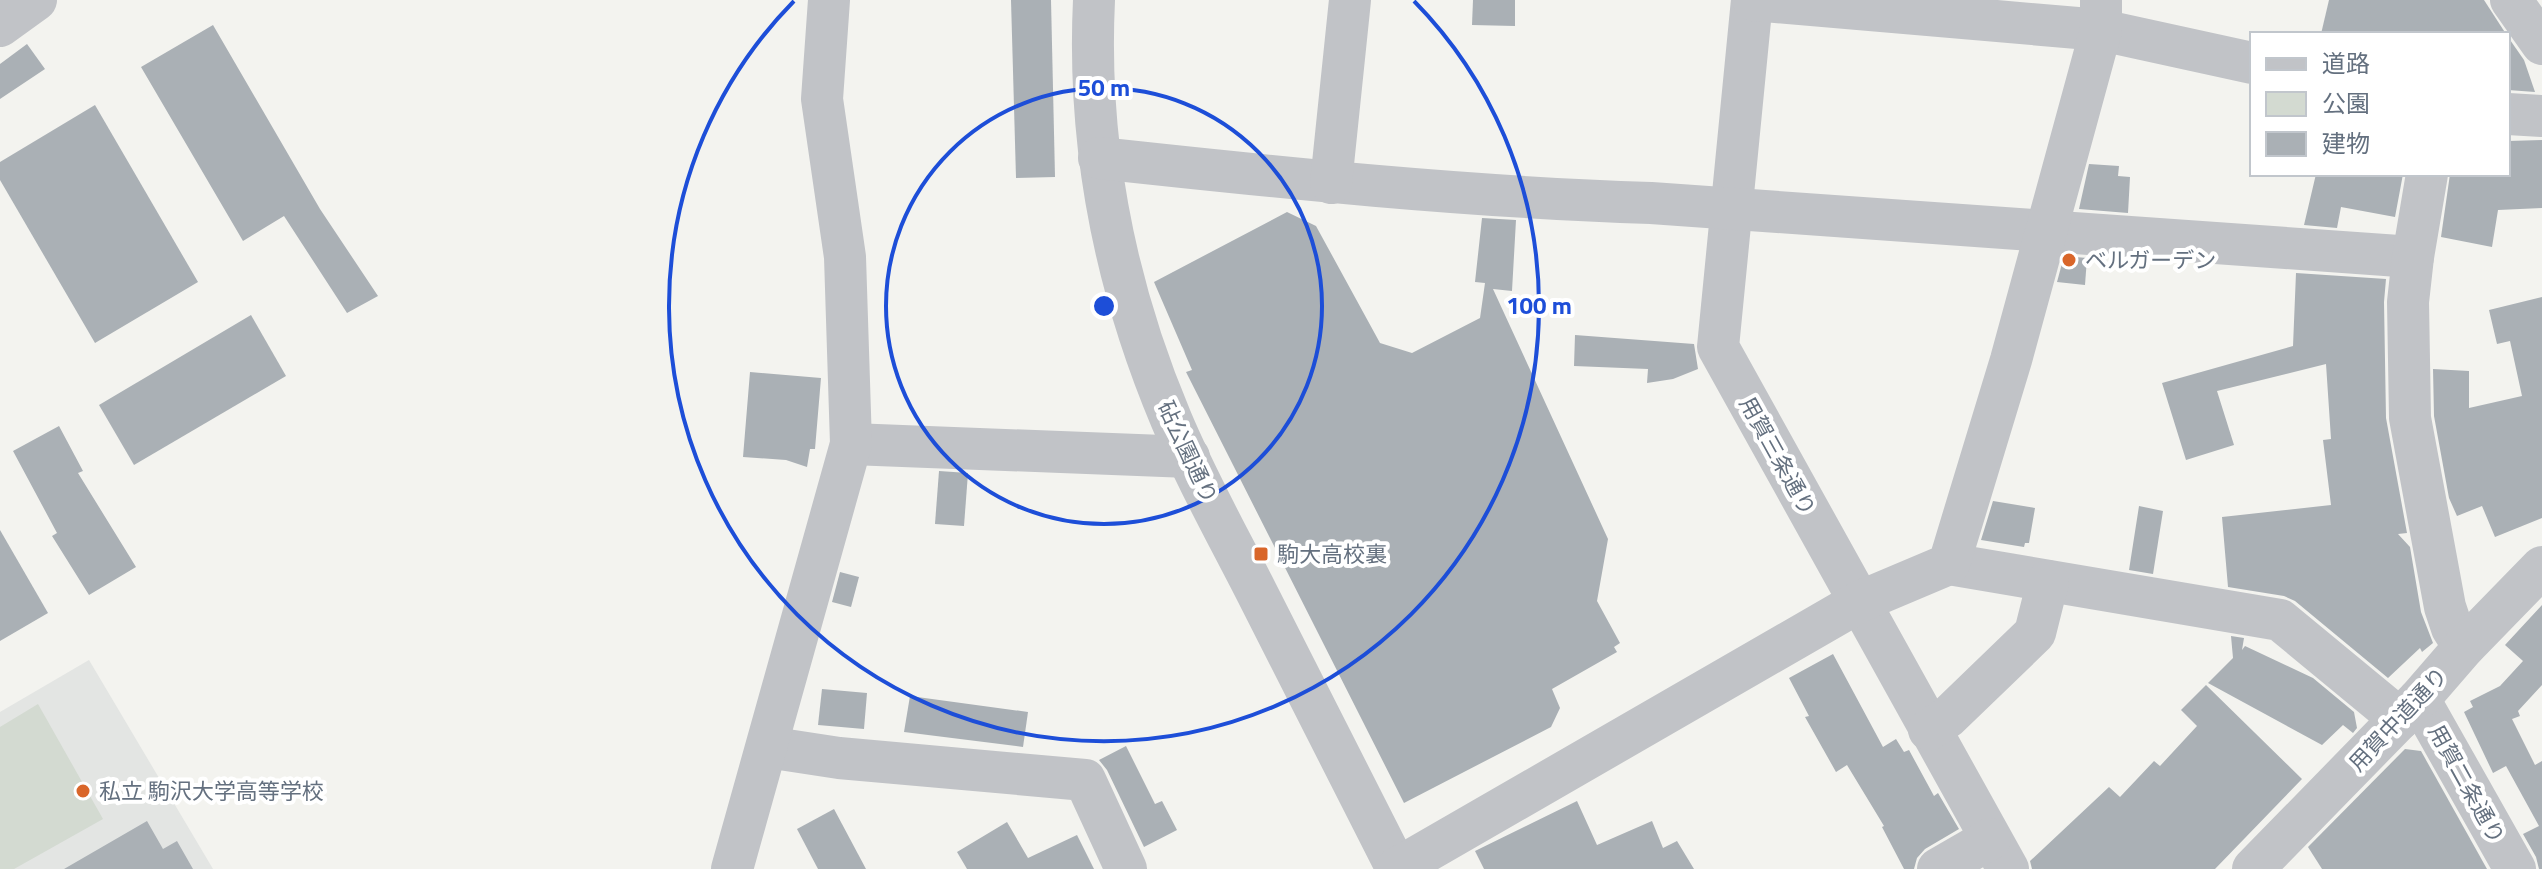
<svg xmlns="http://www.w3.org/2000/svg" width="2542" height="869" viewBox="0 0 2542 869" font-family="'Titillium Web','Noto Sans JP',sans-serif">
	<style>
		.built { fill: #e3e5e3 }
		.green { fill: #d3dad1 }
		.building { fill: #aab0b5 }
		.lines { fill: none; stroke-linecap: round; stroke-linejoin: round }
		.minor { stroke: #c1c3c7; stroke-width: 42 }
		.ring { fill: none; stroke: #1d4ed8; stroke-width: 4 }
		.poi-dot { fill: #d9662a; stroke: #fff; stroke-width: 3 }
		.labels { text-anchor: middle; stroke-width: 8; stroke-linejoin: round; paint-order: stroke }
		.poi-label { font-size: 22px; fill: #64707f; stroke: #fff; text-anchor: start }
		.street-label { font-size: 22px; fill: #64707f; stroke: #fff }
		.centre { fill: #1d4ed8; stroke: #fff; stroke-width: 4 }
		.ring-label { font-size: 24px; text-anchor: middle; font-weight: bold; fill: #1d4ed8; stroke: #fff; stroke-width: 8; stroke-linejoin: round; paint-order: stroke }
	</style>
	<rect width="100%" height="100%" fill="#f3f3ef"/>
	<path class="built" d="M89,660L213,869H0V712Z"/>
	<path class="green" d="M38,704L103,819L14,869H0V727Z"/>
	<g class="building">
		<path d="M1011,0H1051L1055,177L1016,178Z"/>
		<path d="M1473,0H1515V26L1472,25Z"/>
		<path d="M2329,0H2484L2506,34H2321Z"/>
		<path d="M213,25L320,209L378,296L347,313L284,216L243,241L141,67Z"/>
		<path d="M2508,37L2524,60L2535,92L2508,90Z"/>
		<path d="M27,44L45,69L0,99V64Z"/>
		<path d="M95,105L198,282L95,343L0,180V162Z"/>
		<path d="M2542,140V208L2498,210L2492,247L2441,237L2450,174H2508V141Z"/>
		<path d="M2089,164L2119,166L2118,176L2130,177L2128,213L2079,209Z"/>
		<path d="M2316,174H2403L2395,217L2341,207L2337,228L2304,225Z"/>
		<path d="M1287,212L1316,226L1380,343L1412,353L1480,318L1485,283L1475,282L1482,218L1516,220L1512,291L1493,289L1608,539L1597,601L1620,643L1614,647L1617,652L1552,689L1560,708L1551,727L1404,803L1186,372L1192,370L1154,282Z"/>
		<path d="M2064,256L2087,258L2085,285L2057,282Z"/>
		<path d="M2296,273L2386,279L2384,302L2386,418L2407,533L2398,534L2410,547L2421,612L2433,643L2422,652L2420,648L2388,678L2295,601L2284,596L2228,587L2222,517L2331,505L2323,440L2331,439L2326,364L2217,391L2234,445L2186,460L2162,383L2293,346Z"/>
		<path d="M2542,297V518L2495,537L2482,506L2457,516L2449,498L2434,416L2433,369L2469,371V408L2522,396L2510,341L2497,344L2489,310Z"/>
		<path d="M251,315L286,376L134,465L99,405Z"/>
		<path d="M1575,335L1694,344L1698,369L1673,379L1647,383L1648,369L1574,366Z"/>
		<path d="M750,372L821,378L815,449H810L807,467L786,460L743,457Z"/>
		<path d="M59,426L83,471L78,473L136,567L89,595L52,536L57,533L13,451Z"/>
		<path d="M939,471L968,473L964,526L935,524Z"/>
		<path d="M1993,501L2035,508L2029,543H2025L2024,547L1981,540Z"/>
		<path d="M2139,506L2163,511L2153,574L2129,570Z"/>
		<path d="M0,530L48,613L0,641Z"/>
		<path d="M840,572L859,577L851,607L832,602Z"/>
		<path d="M2542,605V685L2518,711L2520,716L2512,719L2535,765L2542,761V869H2539L2536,857L2523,834L2539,826L2506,766L2493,773L2464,712L2473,707L2470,701L2500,686L2523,661L2505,645Z"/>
		<path d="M2231,636L2244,638L2242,650L2245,646L2313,678L2354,712L2357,728L2353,733L2343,725L2322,745L2208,683L2233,658Z"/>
		<path d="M1833,654L1883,747L1896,739L1904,752L1909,750L1934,796L1938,793L1959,829L1925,849L1917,858L1914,869H1904L1882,827L1884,826L1847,765L1836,772L1805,717L1809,716L1789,678Z"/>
		<path d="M2206,685L2302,779L2215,869H2032L2030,861L2109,787L2120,797L2154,761L2160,766L2197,726L2181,710Z"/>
		<path d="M822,689L867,693L864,729L818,725Z"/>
		<path d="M910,696L1028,712L1023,747L904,732Z"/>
		<path d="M1126,746L1155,804L1162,801L1177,830L1144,847L1107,770L1099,760Z"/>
		<path d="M2405,749L2421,751L2487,869H2322L2308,847Z"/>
		<path d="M1577,801L1597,845L1652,821L1663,848L1677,841L1694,869H1484L1475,851Z"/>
		<path d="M834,809L866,869H818L797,829Z"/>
		<path d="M147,821L163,849L177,841L193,869H64Z"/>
		<path d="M1007,822L1028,858L1077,835L1094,869H967L957,852Z"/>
	</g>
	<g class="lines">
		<g class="minor">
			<path d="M1094,0C1087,145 1115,286 1171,419C1196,479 1228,536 1257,593C1304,685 1350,777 1397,869"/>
			<path d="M1752,0L1718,347L2008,869"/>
			<path d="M1753,0L2101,30L2252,63"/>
			<path d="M2511,0L2542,44"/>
			<path d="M0,26L36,0"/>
			<path d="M2508,114L2542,116"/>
			<path d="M1099,158C1283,178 1466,197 1651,203L2413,257"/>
			<path d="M2427,174L2413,257L2408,302L2410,418L2445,607L2452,628L2464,647"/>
			<path d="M1331,183L1350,0"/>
			<path d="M851,444L1189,457"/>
			<path d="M1949,564L2280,620L2400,719"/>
			<path d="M2419,699L2515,869"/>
			<path d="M1929,730L1948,717L2035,633L2048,581"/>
			<path d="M767,747L839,758L1085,780L1126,869"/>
			<path d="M732,869L851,444L845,257L822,99L829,0"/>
			<path d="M1396,869L1859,602L1949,564L2011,360L2101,30V0"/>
			<path d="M1938,869L1990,839"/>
			<path d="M2253,869L2419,699L2464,647L2542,567"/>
		</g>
	</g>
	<g class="ring">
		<circle cx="1104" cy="306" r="218"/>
		<path d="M1414 1A435 435 0 1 1 794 1"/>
	</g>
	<g class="poi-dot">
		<circle cx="2069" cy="260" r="8"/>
		<rect x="1253" y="546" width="16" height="16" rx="4"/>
		<circle cx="83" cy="791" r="8"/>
	</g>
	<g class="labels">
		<g class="poi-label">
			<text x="2085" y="268">ベルガーデン</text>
			<text x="1277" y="562">駒大高校裏</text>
			<text x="99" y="799">私立 駒沢大学高等学校</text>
		</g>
		<g class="street-label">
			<text transform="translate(1188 452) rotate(65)" y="8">砧公園通り</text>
			<text transform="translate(1778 456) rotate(61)" y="8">用賀三条通り</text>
			<text transform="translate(2398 719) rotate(-47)" y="8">用賀中道通り</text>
			<text transform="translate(2467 784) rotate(61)" y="8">用賀二条通り</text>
		</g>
	</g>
	<circle cx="1104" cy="306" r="12" class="centre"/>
	<g class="ring-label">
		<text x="1104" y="96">50 m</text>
		<text x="1539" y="314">100 m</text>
	</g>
	<rect x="2250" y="32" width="260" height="144" fill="#ffffff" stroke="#c1c6cc" stroke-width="2"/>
	<rect x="2266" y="58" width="40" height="12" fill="#c1c3c7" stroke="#c1c6cc" stroke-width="2"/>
	<text x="2322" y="72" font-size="24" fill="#64707f">道路</text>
	<rect x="2266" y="92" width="40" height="24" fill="#d3dad1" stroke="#c1c6cc" stroke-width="2"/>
	<text x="2322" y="112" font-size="24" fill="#64707f">公園</text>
	<rect x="2266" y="132" width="40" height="24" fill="#aab0b5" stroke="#c1c6cc" stroke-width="2"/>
	<text x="2322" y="152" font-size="24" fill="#64707f">建物</text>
</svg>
